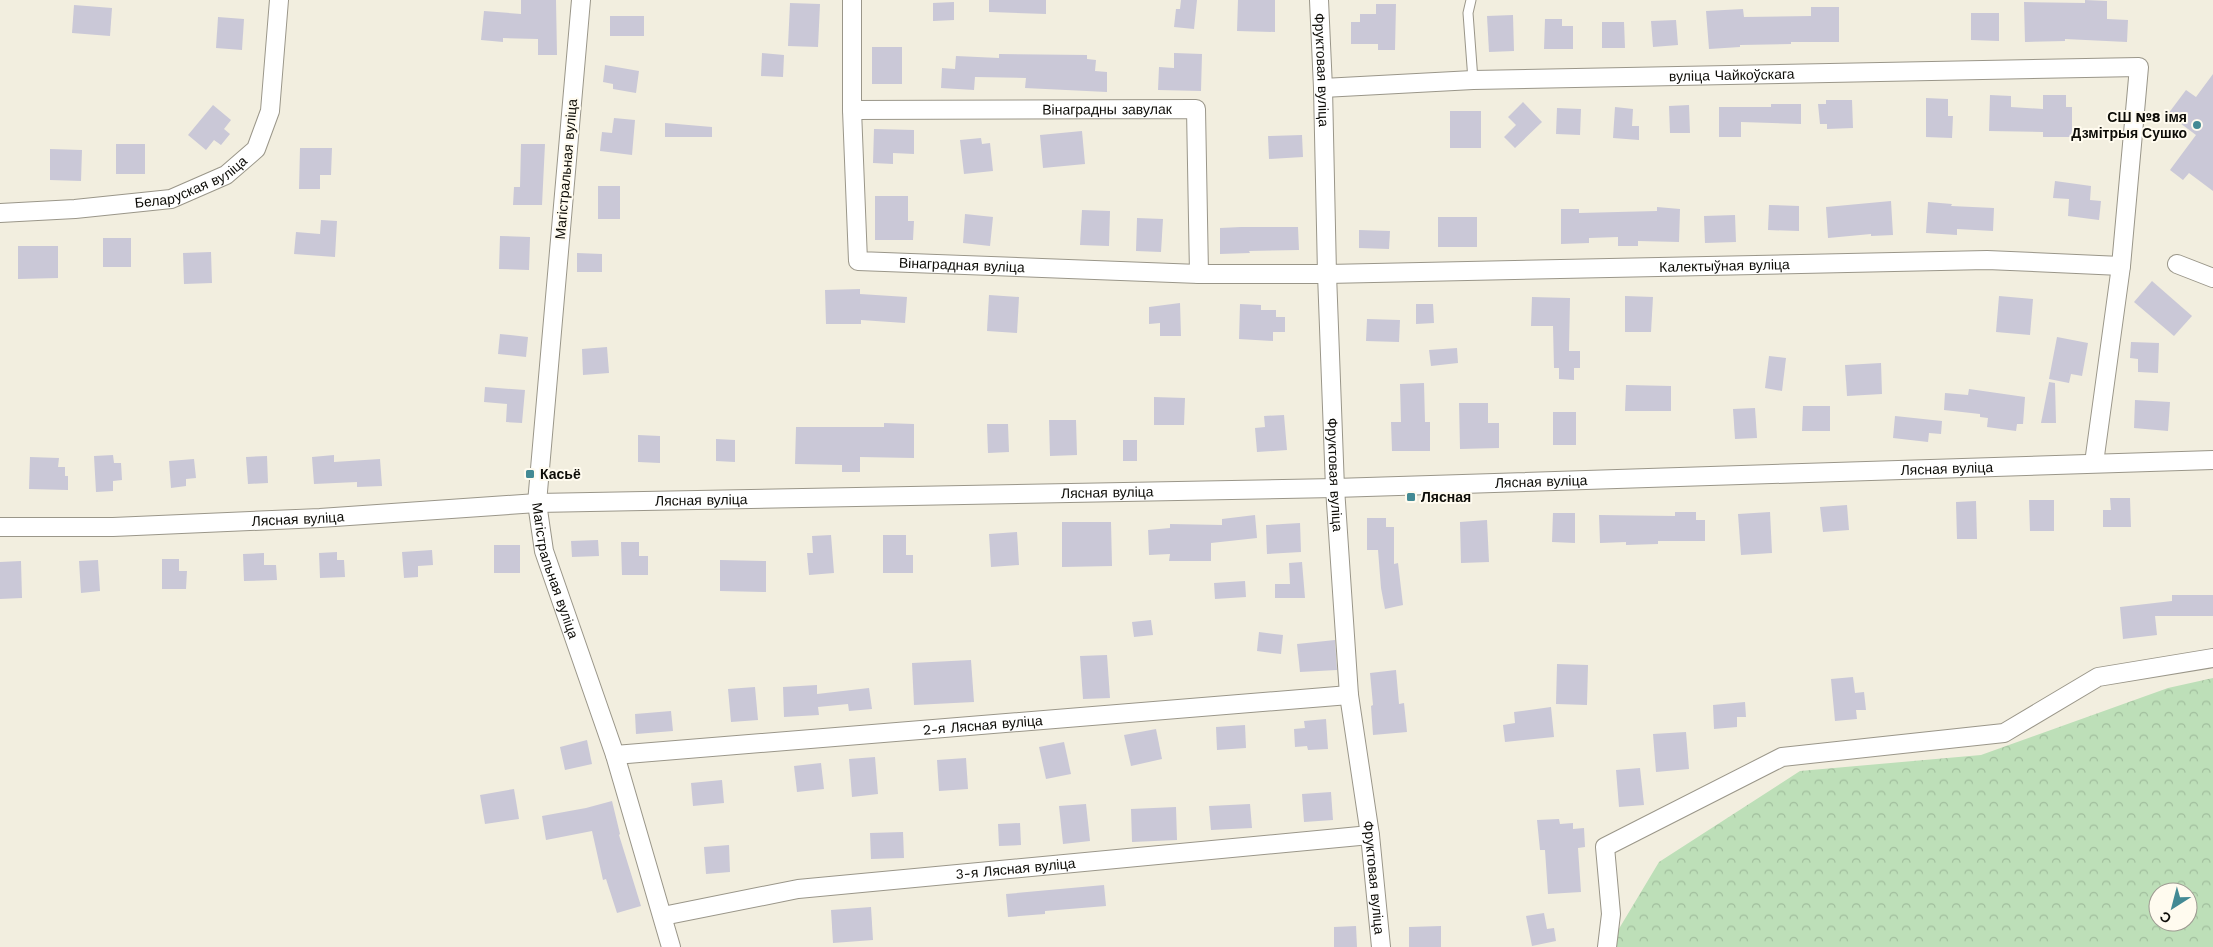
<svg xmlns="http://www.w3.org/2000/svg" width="2213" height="947" viewBox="0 0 2213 947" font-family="'Work Sans',sans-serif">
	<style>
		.forest { fill: url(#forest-crowns); fill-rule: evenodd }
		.building { fill: #cac8d7 }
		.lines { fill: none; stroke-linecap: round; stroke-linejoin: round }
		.lane-casing { stroke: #9a9689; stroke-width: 11 }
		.street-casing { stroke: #9a9689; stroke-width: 20 }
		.lane { stroke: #fff; stroke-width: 9 }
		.street { stroke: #fff; stroke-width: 18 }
		.poi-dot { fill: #438a94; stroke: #fffbef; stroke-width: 2 }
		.labels { text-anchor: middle; stroke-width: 4; stroke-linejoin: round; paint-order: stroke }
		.street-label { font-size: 14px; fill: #0d0c07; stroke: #fffbef }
		.poi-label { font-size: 14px; font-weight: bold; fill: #0d0c07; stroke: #fffbef; text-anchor: start }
	</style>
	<defs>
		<pattern id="forest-crowns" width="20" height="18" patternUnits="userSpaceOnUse" patternTransform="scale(1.25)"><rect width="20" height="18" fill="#bddfb8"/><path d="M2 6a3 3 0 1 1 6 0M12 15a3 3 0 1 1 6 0" fill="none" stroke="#a1be9d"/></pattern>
	</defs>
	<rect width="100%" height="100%" fill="#f2eedf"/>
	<path class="forest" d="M2213,678V947H1608L1659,862L1800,771L1981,755L2168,688ZM2158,892H2188V922H2158Z"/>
	<g class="building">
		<path d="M521,0H556L557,55H538V39L503,38V42L481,40L484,11L521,14Z"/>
		<path d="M989,0H1046V14L989,12Z"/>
		<path d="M1181,0H1197L1194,29L1174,27L1176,9H1180Z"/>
		<path d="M1238,0H1275V32L1237,31Z"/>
		<path d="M2085,0L2107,1V19L2128,20L2127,42L2065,39V41L2025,42L2024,2L2085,3Z"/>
		<path d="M954,2V20L933,21V3Z"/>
		<path d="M790,3L820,4L818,47L788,46Z"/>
		<path d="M1376,4H1396L1395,50H1378V44H1351V22H1360V14H1376Z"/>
		<path d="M74,5L112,8L110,36L72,33Z"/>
		<path d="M1811,7H1839V42H1791V44L1740,45V47L1709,49L1706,11L1743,9L1744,17L1811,16Z"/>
		<path d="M1971,13H1999V41L1971,40Z"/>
		<path d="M1513,15L1514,51L1489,52L1487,16Z"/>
		<rect x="610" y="16" width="34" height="20"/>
		<path d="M218,17L244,19L242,50L216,48Z"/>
		<path d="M1545,19H1562V26H1573V49H1544Z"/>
		<path d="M1676,20L1678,45L1653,47L1651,21Z"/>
		<path d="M1602,22H1624L1625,48H1602Z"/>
		<rect x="872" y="47" width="30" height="37"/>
		<path d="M762,53L784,55L783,77L761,76Z"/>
		<path d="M1174,53L1202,54L1201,91L1158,90L1159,67L1174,68Z"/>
		<path d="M999,54L1087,55V59L1096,60L1095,71L1107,72V92L1025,88L1026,78L975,77L974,90L941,88L942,68L955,69L956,56L999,58Z"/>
		<path d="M605,65L639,71L636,93L613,89V84L603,82Z"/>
		<path d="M2213,74V191L2189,173L2183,180L2170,170L2196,135L2168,114L2186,90L2196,97Z"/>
		<path d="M1990,95L2011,96V107L2043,109V95H2066V107H2072V137H2043V132L1989,131Z"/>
		<path d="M1926,98L1948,99V116H1953L1952,138L1926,137Z"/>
		<path d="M1826,100H1852L1853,128L1827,129V124H1820L1818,104H1826Z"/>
		<path d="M1523,102L1542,122L1515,148L1504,137L1516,125L1508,117Z"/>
		<path d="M1771,104H1801V124L1741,122V137H1719V107H1771Z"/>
		<path d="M213,105L231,120L224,129L230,134L221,145L214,140L206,150L188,135Z"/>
		<path d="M1689,105L1690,133H1670L1669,106Z"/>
		<path d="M1615,107L1633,109L1632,126H1639V140L1613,138Z"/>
		<path d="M1557,108L1581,109L1580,135L1556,134Z"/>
		<rect x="1450" y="111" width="31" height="37"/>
		<path d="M614,118L635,120L632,155L600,151L602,132L612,133Z"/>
		<path d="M665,123L712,127V137H665Z"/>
		<path d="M874,129L914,130V154L893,153V164L873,163Z"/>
		<path d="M1082,131L1085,164L1043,168L1040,135Z"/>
		<path d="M1302,135L1303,157L1269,159L1268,136Z"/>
		<path d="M981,138L982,144L990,143L993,171L964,174L960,140Z"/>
		<rect x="116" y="144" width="29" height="30"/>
		<path d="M521,144H545L542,205H513L514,187H520Z"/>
		<path d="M300,148H332L331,175H320V189H299Z"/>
		<path d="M50,149L82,150L81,181L50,180Z"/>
		<path d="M2055,181L2091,186L2090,200L2101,201L2099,220L2068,216L2069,199L2053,198Z"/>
		<rect x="598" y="186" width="22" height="33"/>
		<path d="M875,196H908V221H914L913,240H875Z"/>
		<path d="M1891,201L1893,235L1871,236V234L1828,238L1826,207Z"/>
		<path d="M1928,202L1952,204L1951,206L1994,208L1993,231L1957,229V235L1926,233Z"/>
		<path d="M1769,205L1799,206V231L1768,230Z"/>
		<path d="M1657,207L1680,209L1679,242L1638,241V246H1618V237L1589,238V243L1561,244V209H1579V213L1657,211Z"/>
		<path d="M1082,210L1110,211L1109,246L1080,245Z"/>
		<path d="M965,214L993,217L990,246L963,243Z"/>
		<path d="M1735,215L1736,242L1705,243L1704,216Z"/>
		<rect x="1438" y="217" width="39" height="30"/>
		<path d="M1137,218L1163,219L1161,252L1136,251Z"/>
		<path d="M321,220L337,221L335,257L294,254L296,232L320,234Z"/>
		<path d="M1241,227H1298L1299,250L1249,251L1250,253L1220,254V228Z"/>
		<path d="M1359,230L1390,231L1389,249L1359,248Z"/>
		<path d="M500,236L530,237L529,270L499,269Z"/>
		<rect x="103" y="238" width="28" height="29"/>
		<path d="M18,246H58V278L18,279Z"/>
		<path d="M211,252L212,283L184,284L183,253Z"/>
		<path d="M577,253L602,254V272H577Z"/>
		<path d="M2152,281L2192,316L2174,336L2134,302Z"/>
		<path d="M860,289V294L907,297L905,323L861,320V324H826L825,290Z"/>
		<path d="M989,295L1019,297L1017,333L987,331Z"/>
		<path d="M1625,296L1653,297L1651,332H1625Z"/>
		<path d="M1999,296L2033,299L2030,335L1996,332Z"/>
		<path d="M1532,297L1570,298L1569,351H1580V368H1574V380L1559,379V368H1554L1553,326H1531Z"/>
		<path d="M1180,303L1181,336H1160V323L1149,324V307Z"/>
		<path d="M1240,304L1261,305V310H1276V317H1285V332H1273V341L1239,339Z"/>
		<path d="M1416,304H1433L1434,323L1416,324Z"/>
		<path d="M1367,319L1400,320L1399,342L1366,341Z"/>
		<path d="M500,334L528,337L526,357L498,354Z"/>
		<path d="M2057,337L2088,343L2082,376L2071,374L2069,383L2049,379Z"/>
		<path d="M2131,342L2159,343L2158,373L2138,372V359L2130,358Z"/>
		<path d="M607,347L609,373L583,375L582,349Z"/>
		<path d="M1457,348L1458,363L1431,366L1429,350Z"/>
		<path d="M1769,356L1786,358L1782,391L1765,388Z"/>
		<path d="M1881,363L1882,394L1847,396L1845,365Z"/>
		<path d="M2049,382L2055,383L2056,423H2041Z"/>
		<path d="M1424,383L1425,422H1430V451H1392L1391,422H1401L1400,384Z"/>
		<path d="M1626,385L1671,386V411H1625Z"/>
		<path d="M485,387L525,390L522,423L506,422L507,404L484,402Z"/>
		<path d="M1969,389L2025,397L2023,424H2017L2016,431L1987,427L1988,418L1980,417V414L1944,410L1945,393L1968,395Z"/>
		<path d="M1154,397L1185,398L1184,425H1154Z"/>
		<path d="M2135,400L2170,402L2168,431L2134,428Z"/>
		<path d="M1459,403H1488V423H1499V448L1460,449Z"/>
		<path d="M1803,406H1830V431H1802Z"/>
		<path d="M1755,408L1757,438L1735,439L1733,409Z"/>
		<rect x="1553" y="412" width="23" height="33"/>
		<path d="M1284,415L1287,450L1257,452L1255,428L1265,427L1264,416Z"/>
		<path d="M1895,416L1942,421L1941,434L1929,433L1928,442L1893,438Z"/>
		<path d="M1049,420H1076L1077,455L1050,456Z"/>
		<path d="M884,423L914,424V458L860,457V472H842V465L795,464L796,427H884Z"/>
		<path d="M987,424H1008L1009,452L988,453Z"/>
		<path d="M638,435L660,436V463L638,462Z"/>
		<path d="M716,439L735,440V462L716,461Z"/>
		<rect x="1123" y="440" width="14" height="21"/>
		<path d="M113,455L114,463H121L122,480L113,481V491L96,492L94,456Z"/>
		<path d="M334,455V462L380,459L382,486L357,487V482L314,484L312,457Z"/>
		<path d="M267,456L268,483L248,484L246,457Z"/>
		<path d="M30,457L59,458L58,467H65V476H68V490L29,489Z"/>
		<path d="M194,459L196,478L186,479V486L171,488L169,461Z"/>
		<path d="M2110,498H2130L2131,527H2103V510H2111Z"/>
		<path d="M2029,500H2054V531H2030Z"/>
		<path d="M1976,501L1977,539H1957L1956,502Z"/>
		<path d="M1847,505L1849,530L1823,532L1820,507Z"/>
		<path d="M1675,512H1696V520H1705V541H1658V544L1626,545V542L1600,543L1599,515L1675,516Z"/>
		<path d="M1770,512L1772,553L1741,555L1738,514Z"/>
		<path d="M1553,513H1575V543L1552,542Z"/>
		<path d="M1255,515L1257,538L1211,543V561H1169L1170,554L1149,555L1148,530L1170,528V524L1222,525V519Z"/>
		<path d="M1367,518H1386V527H1394V564L1398,563L1403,605L1385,609L1381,588L1378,550H1367Z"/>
		<path d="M1487,520L1489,562L1461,563L1460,522Z"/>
		<path d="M1062,522H1111L1112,566L1062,567Z"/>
		<path d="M1300,523L1301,552L1267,554L1266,525Z"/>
		<path d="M1017,532L1019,565L991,567L989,534Z"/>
		<path d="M831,535L834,573L809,575L807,553H813L812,536Z"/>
		<path d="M883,535H906V555H913V573H883Z"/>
		<path d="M598,540L599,556L572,557L571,541Z"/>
		<path d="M621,542H639V556H648V575H622Z"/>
		<rect x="494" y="545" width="26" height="28"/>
		<path d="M432,550L433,565L418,566V577L404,578L402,552Z"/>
		<path d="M337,552V560H344L345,577L320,578L319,553Z"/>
		<path d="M264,553V565H276L277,580L244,581L243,554Z"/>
		<path d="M162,559H179V571H187L186,589H162Z"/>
		<path d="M98,560L100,591L81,593L79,561Z"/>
		<path d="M720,560L766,561V592L720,591Z"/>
		<path d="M21,561L22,598L0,599V562Z"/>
		<path d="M1302,562L1305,598H1275V584H1290L1289,563Z"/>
		<path d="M1245,581L1246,597L1215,599L1214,583Z"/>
		<path d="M2172,595H2213V616H2155L2157,635L2123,639L2120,607L2172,601Z"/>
		<path d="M1151,620L1153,635L1134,637L1132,622Z"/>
		<path d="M1259,632L1283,635L1281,654L1257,651Z"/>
		<path d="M1335,640L1337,670L1300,672L1297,644Z"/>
		<path d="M1107,655L1110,698L1083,699L1080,656Z"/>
		<path d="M971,660L974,702L914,705L912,663Z"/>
		<path d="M1557,664L1588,665L1587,705L1556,704Z"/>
		<path d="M1396,670L1399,704L1404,703L1407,732L1373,735L1371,706L1373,705L1370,673Z"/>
		<path d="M1853,677L1855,693L1864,692L1866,710H1856L1857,719L1835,721L1831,679Z"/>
		<path d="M817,685V694L869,688L872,709L849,711L848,704L818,707L819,715L784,717L783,687Z"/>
		<path d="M755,687L758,720L731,722L728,689Z"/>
		<path d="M1745,702L1746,717H1737V727L1714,729L1713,705Z"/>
		<path d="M1551,707L1554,737L1505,742L1503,725L1515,723L1514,712Z"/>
		<path d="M671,711L673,731L636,734L635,714Z"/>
		<path d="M1326,719L1328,749L1308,750L1307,746L1295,747L1294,729L1305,728L1304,721Z"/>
		<path d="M1245,725L1246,748L1217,750L1216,727Z"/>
		<path d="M1156,729L1162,759L1131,766L1124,735Z"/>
		<path d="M1686,732L1689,769L1656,772L1653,734Z"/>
		<path d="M587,740L592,764L565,770L560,747Z"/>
		<path d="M1064,742L1071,774L1046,779L1039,747Z"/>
		<path d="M875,757L878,794L852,797L849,759Z"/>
		<path d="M966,758L968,789L939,791L937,760Z"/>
		<path d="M821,763L824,789L797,792L794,766Z"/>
		<path d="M1640,768L1644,805L1619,807L1616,770Z"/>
		<path d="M722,780L724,803L693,806L691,783Z"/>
		<path d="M514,789L519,819L485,824L480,795Z"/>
		<path d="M1331,792L1333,820L1304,822L1302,794Z"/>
		<path d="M612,801L620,834L619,835L641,906L617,913L606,879L603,880L592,831L546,840L542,816L586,808Z"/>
		<path d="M1086,804L1090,841L1063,844L1059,806Z"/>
		<path d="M1250,804L1252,828L1211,830L1209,806Z"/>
		<path d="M1176,807L1177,840L1132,842L1131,809Z"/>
		<path d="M1559,819L1560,824L1573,823V829L1584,828L1585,847L1578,848L1581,892L1548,894L1545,850H1540L1537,820Z"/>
		<path d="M1020,823L1021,845L999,846L998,824Z"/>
		<path d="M903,832L904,858L871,859L870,833Z"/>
		<path d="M729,845L730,872L706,874L704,847Z"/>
		<path d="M1104,885L1106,906L1045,911V914L1008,917L1006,894Z"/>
		<path d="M871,907L873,940L833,943L831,910Z"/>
		<path d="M1544,913L1547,929L1554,928L1556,941L1532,946L1526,916Z"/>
		<path d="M1356,926L1357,947H1334V927Z"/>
		<path d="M1441,926V947H1409V927Z"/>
	</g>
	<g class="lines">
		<g class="lane-casing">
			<path id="lane" d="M1471,0L1468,13L1473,80"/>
		</g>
		<g class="street-casing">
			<g id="street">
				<path id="s1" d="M581,0L537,503L544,551L615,755L671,947"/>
				<path id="s2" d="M852,0V110L858,261L1199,274H1327L1987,260L2121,266"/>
				<path id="s3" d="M1319,0L1323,88L1327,274L1335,488L1349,695L1370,835L1381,947"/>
				<path id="s4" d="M1323,88L1473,80L2139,67L2121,266L2094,463"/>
				<path id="s5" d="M852,110L1196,109L1199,274"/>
				<path id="s6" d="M0,213L75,209L171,199L226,175L256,149L270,111L279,0"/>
				<path d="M2177,264L2213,278"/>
				<path id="s7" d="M0,527H113L320,518L537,503L1335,488L2213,460"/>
				<path id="s8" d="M615,755L1349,695"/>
				<path id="s9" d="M663,916L798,889L1370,835"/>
				<path d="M1607,947L1611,914L1605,847L1782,757L2004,733L2098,677L2213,658"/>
			</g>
		</g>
		<use href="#lane" class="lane"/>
		<use href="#street" class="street"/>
	</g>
	<g class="poi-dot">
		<circle cx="2197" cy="125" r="5"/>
		<rect x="525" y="469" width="10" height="10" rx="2.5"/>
		<rect x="1406" y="492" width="10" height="10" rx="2.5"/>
	</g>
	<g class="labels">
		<g class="street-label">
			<text dy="5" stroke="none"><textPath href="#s3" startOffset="70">Фруктовая вуліца</textPath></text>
			<text dy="5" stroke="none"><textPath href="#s4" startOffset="409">вуліца Чайкоўскага</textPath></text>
			<text dy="5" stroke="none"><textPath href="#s5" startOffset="255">Вінаградны завулак</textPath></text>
			<text transform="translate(566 169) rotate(-85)" y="5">Магістральная вуліца</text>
			<text dy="5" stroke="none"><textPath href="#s6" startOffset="196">Беларуская вуліца</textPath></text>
			<text dy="5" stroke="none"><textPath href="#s2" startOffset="365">Вінаградная вуліца</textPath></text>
			<text dy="5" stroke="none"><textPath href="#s2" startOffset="1128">Калектыўная вуліца</textPath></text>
			<text dy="5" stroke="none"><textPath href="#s7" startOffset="1948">Лясная вуліца</textPath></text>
			<text dy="5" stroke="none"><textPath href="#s3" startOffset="475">Фруктовая вуліца</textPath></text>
			<text dy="5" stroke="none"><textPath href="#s7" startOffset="1542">Лясная вуліца</textPath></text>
			<text dy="5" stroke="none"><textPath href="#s7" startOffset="1108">Лясная вуліца</textPath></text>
			<text dy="5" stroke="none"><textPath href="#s7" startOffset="702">Лясная вуліца</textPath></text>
			<text dy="5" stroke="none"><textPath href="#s7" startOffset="298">Лясная вуліца</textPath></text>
			<text dy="5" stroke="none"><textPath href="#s1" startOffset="575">Магістральная вуліца</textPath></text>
			<text dy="5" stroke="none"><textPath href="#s8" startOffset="369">2-я Лясная вуліца</textPath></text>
			<text dy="5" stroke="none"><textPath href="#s9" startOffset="356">3-я Лясная вуліца</textPath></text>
			<text dy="5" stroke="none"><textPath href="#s3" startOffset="880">Фруктовая вуліца</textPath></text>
		</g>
		<g class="poi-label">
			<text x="2187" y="122" text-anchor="end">СШ №8 імя<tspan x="2187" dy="16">Дзмітрыя Сушко</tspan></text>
			<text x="540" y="479">Касьё</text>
			<text x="1421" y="502">Лясная</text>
		</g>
	</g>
	<g transform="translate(2173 907) rotate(216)"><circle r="24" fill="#fffbef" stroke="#9e9b92"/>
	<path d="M0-4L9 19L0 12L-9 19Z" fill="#438a94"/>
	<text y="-8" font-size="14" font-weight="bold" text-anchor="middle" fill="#0d0c07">С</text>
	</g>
</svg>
